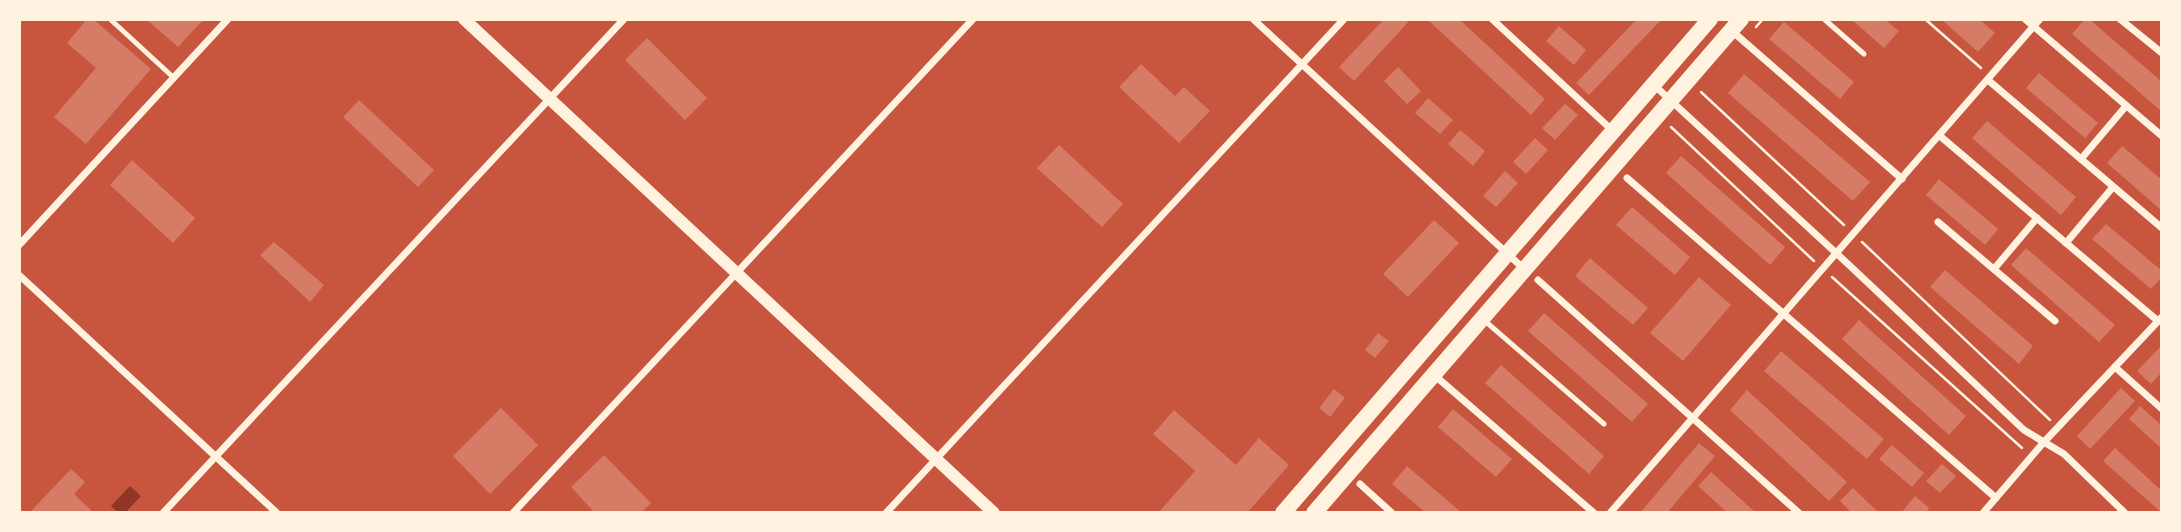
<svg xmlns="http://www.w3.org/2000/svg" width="2181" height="532" viewBox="0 0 2181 532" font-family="'Asap Condensed',sans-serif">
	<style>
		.water { fill: #8f3625 }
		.building { fill: #d67c66 }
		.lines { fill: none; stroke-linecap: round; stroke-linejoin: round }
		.path { stroke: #fff3e0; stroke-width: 2.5 }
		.service { stroke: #fff3e0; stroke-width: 5 }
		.minor { stroke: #fff3e0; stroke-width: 7 }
		.tertiary { stroke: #fff3e0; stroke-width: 12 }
		.primary { stroke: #fff3e0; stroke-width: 16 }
	</style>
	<rect width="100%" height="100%" fill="#c8553d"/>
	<path class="water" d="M130,486L141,496L125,513H119L111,506Z"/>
	<g class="building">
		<path d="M87,19H93L151,69L86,144L54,117L96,68L67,43Z"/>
		<path d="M146,19H204L178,47Z"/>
		<path d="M1384,19H1411L1354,81L1339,67Z"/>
		<path d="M1431,19H1459L1545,99L1531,115L1429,21Z"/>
		<path d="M1637,19H1662L1589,95L1576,83Z"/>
		<path d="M1851,19H1884L1899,31L1884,48Z"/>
		<path d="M1941,19H1979L1995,33L1978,52Z"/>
		<path d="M2085,19H2089L2162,82L2161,111L2072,34Z"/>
		<path d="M1784,22L1854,82L1840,99L1769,39Z"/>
		<path d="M1559,26L1586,50L1574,65L1546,41Z"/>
		<path d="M647,38L707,98L685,120L625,60Z"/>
		<path d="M1141,64L1175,96L1184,87L1210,111L1179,143L1119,87Z"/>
		<path d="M1398,67L1421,91L1407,104L1384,81Z"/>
		<path d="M2039,73L2098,123L2085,138L2026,88Z"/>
		<path d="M1744,74L1870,182L1853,201L1728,93Z"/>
		<path d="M1428,98L1453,120L1440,134L1415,113Z"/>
		<path d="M359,100L434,170L418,187L343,117Z"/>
		<path d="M1565,104L1578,115L1555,140L1542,128Z"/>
		<path d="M1987,121L2076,197L2061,215L1972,138Z"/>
		<path d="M1460,130L1485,151L1473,166L1448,144Z"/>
		<path d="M1535,138L1548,150L1526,174L1513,162Z"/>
		<path d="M1059,145L1123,204L1102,227L1037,168Z"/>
		<path d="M2122,146L2162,180V211L2107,163Z"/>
		<path d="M1681,156L1785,247L1770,265L1666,173Z"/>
		<path d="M132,160L195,218L173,243L110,185Z"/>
		<path d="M1505,171L1518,183L1496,207L1483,196Z"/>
		<path d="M1939,179L1998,229L1985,245L1926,195Z"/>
		<path d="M1632,207L1690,257L1675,275L1616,225Z"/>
		<path d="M1434,220L1459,243L1408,297L1383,274Z"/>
		<path d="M2106,224L2162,271V277L2151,289L2092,239Z"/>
		<path d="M274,242L324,285L310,302L260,255Z"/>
		<path d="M2026,248L2115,325L2099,342L2011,265Z"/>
		<path d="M1590,258L1648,308L1633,325L1575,276Z"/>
		<path d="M1945,270L2033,346L2019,364L1930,287Z"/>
		<path d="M1699,277L1731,305L1683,361L1650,333Z"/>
		<path d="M1544,313L1648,404L1632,422L1528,331Z"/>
		<path d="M1859,320L1966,416L1949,435L1842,339Z"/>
		<path d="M1378,333L1389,341L1375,358L1365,350Z"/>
		<path d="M2162,345V372L2151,384L2137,371Z"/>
		<path d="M1781,351L1884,439L1867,459L1764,371Z"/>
		<path d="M1501,365L1604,456L1589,474L1485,383Z"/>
		<path d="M2121,388L2135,401L2090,449L2077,436Z"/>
		<path d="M1334,389L1345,398L1330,417L1319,408Z"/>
		<path d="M1747,390L1847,482L1829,501L1730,410Z"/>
		<path d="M2140,406L2162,426V449L2129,419Z"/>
		<path d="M501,408L538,445L490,494L453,456Z"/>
		<path d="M1453,409L1512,459L1496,477L1438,427Z"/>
		<path d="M1174,410L1236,465L1259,438L1289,465L1247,513H1158L1195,471L1153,434Z"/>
		<path d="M1699,443L1715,456L1667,513H1640Z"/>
		<path d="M1892,445L1924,473L1912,487L1879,459Z"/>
		<path d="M2115,448L2162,491V513L2103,461Z"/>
		<path d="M604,455L651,503L641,513H595L571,487Z"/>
		<path d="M1942,464L1956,476L1940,493L1926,481Z"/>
		<path d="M1407,466L1462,513H1426L1392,484Z"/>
		<path d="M71,469L85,482L74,494L94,513H29Z"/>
		<path d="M1711,472L1756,513H1728L1698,486Z"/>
		<path d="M1853,488L1879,513H1852L1840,501Z"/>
		<path d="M1915,496L1929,508L1926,513H1901Z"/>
	</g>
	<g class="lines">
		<g class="path">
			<path d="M1925,19L1981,68"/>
			<path d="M1756,27L1763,19"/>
			<path d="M1701,92L1844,225"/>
			<path d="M1671,127L1814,261"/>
			<path d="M1862,242L2050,420"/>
			<path d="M1832,277L2022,448"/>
		</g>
		<g class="service">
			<path d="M110,19L174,78"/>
			<path d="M1824,19L1864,54"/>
			<path d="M1485,321L1604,424"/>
		</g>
		<g class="minor">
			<path d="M1253,19L1524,269"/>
			<path d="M1492,19L1613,131"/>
			<path d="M2025,19L2162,136"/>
			<path d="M2120,19L2162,53"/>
			<path d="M1732,31L1902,179"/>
			<path d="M1988,80L2162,228"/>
			<path d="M1654,85L1848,264L2024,430L2064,454L2125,513"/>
			<path d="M1940,136L2158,321"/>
			<path d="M2081,159L2126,106"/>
			<path d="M1627,178L1996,498"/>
			<path d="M1938,222L2055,321"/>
			<path d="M2066,243L2113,187"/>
			<path d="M19,245L228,19"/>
			<path d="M1994,269L2037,218"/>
			<path d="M19,275L277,513"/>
			<path d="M1538,280L1799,513"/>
			<path d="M2115,367L2162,409"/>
			<path d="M1433,374L1594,513"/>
			<path d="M1360,484L1392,513"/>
			<path d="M163,513L624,19"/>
			<path d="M513,513L973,19"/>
			<path d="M886,513L1344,19"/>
			<path d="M1610,513L2040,19"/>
			<path d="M1983,513L2044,442L2162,317"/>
		</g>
		<path class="tertiary" d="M464,19L994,513"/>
		<g class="primary">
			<path d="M1283,513L1710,19"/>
			<path d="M1314,513L1741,19"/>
		</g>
	</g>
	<rect width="2181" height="532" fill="none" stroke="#fff3e0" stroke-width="42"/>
</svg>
